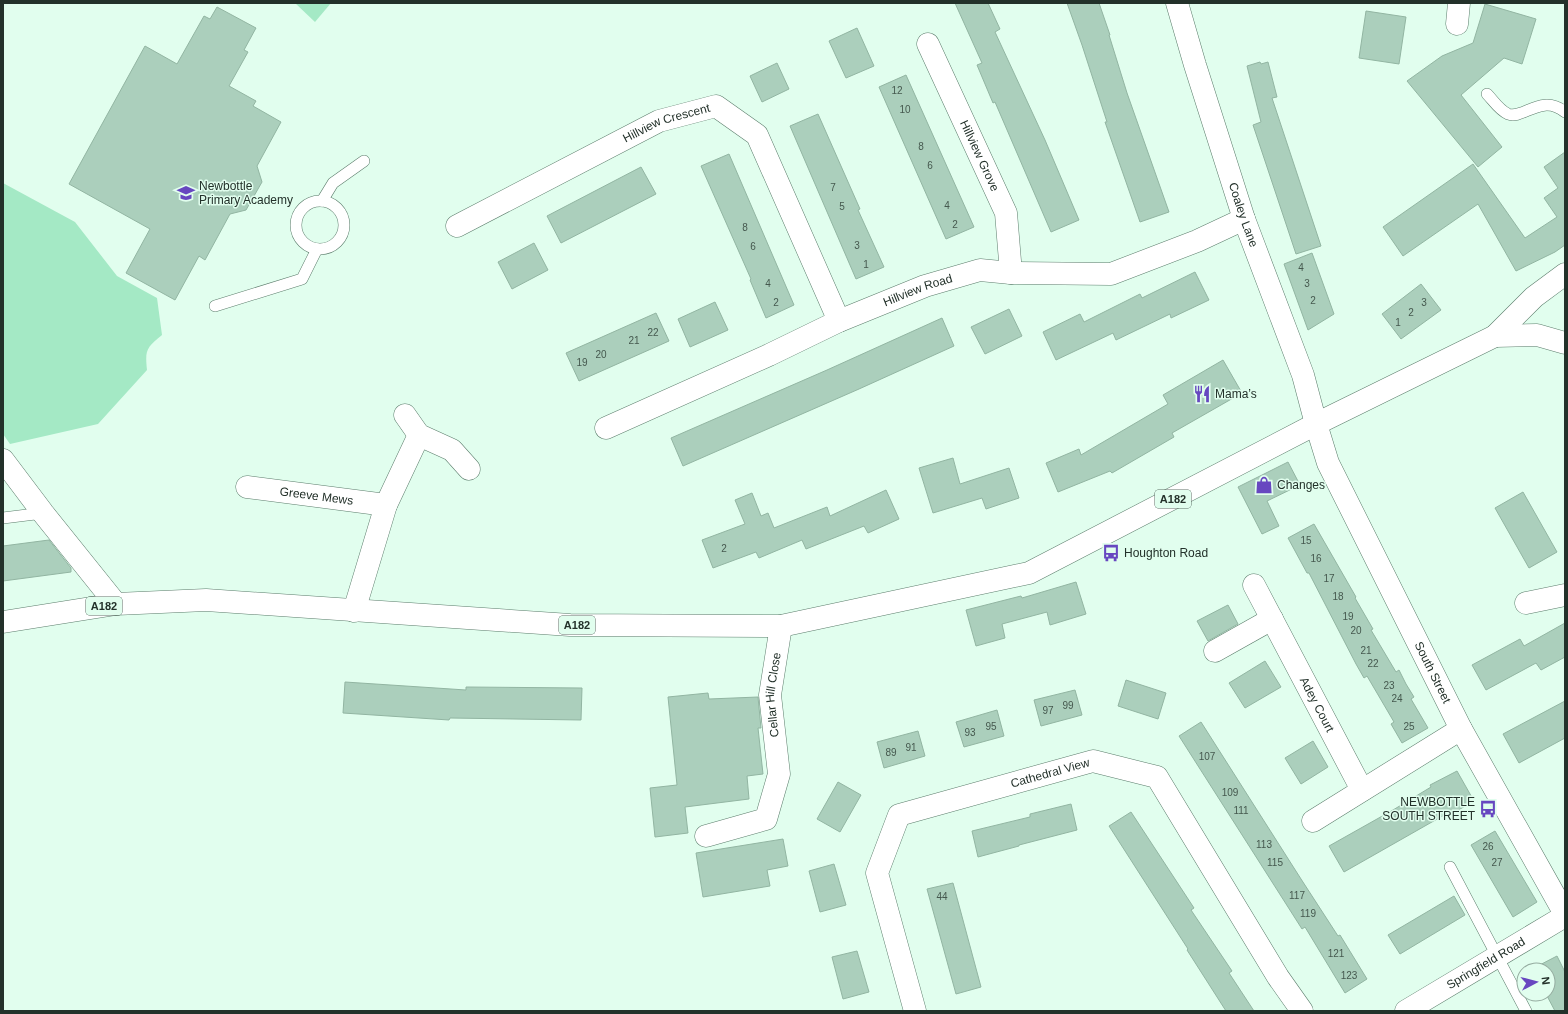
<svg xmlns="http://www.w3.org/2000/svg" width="1568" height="1014" viewBox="0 0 1568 1014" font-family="Helvetica,sans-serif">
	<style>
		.green { fill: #a4e9c5 }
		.building { fill: #abcfbc; stroke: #92b5a2 }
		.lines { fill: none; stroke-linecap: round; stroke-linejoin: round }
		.lane-casing { stroke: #5c7d6c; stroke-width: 12 }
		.street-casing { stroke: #5c7d6c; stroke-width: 23 }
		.secondary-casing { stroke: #5c7d6c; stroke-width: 23 }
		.primary-casing { stroke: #5c7d6c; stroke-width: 23 }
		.lane { stroke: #fff; stroke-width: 11 }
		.street { stroke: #fff; stroke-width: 22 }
		.secondary { stroke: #fff; stroke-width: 22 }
		.primary { stroke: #fff; stroke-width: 22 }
		.labels { text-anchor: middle; stroke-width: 3; stroke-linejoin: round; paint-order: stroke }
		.number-label { font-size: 10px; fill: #45584e }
		.shield { fill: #e1feee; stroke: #5c6e65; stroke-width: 1 }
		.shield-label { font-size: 11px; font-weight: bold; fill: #23312a }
		.street-label { font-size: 12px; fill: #23312a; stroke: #e1feee }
		.poi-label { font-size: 12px; fill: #23312a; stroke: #e1feee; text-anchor: start }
	</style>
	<rect width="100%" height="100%" fill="#e1feee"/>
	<g class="green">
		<path d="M295,3H331L315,22Z"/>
		<path d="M3,183L75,222L117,276L157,298L162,335C146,348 145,350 147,370L98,424L10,444L3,434Z"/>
	</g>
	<g class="building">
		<path d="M955,3H988L1000,29L995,32L1045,140L1079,220L1051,232L995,102L993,103L977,65L982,63Z"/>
		<path d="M1067,3H1099L1110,35H1109L1127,93L1169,212L1140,222L1105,122H1107L1082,45Z"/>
		<path d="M1485,4L1536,19L1522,64L1504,58L1461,95L1502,147L1478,167L1407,81L1442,56L1473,43Z"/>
		<path d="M217,7L256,28L244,50L248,52L229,86L256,101L253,106L281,122L257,166L262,182L246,210L230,214L205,260L199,256L175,300L126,273L150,229L69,184L145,46L177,64L204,16L210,19Z"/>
		<path d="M1366,11L1406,17L1399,64L1359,58Z"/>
		<path d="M857,28L874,66L846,78L829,41Z"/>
		<path d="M1260,62L1261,64L1268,62L1277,97L1272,98L1321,246L1296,254L1253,125L1261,122L1247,66Z"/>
		<path d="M777,63L789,89L762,102L750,76Z"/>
		<path d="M906,75L974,227L946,239L879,87Z"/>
		<path d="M818,114L860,209L858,210L884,267L856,279L790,126Z"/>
		<path d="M1565,152V245L1555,252L1516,271L1478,204L1403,256L1383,227L1473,164L1525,238L1557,217L1544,198L1558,188L1544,167Z"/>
		<path d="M729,154L794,305L766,318L750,280L751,279L701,166Z"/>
		<path d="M641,167L656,194L561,243L547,216Z"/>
		<path d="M534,243L548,270L512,289L498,262Z"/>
		<path d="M1312,253L1334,314L1308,330L1284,264Z"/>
		<path d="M1195,272L1209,300L1171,318L1170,314L1116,340L1113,333L1056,360L1043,332L1080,314L1084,322L1140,294L1142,298Z"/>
		<path d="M1421,284L1441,310L1401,339L1382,314Z"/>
		<path d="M715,302L728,330L690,347L678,319Z"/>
		<path d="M1009,309L1022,336L985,354L971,327Z"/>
		<path d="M656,313L669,341L579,381L566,353Z"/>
		<path d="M942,318L954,346L859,389L683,466L671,438L827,370Z"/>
		<path d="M1223,360L1242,393L1172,433L1174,437L1112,473L1110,471L1058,492L1046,463L1079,449L1081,455L1168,404L1163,395Z"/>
		<path d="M953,458L960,484L1009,468L1019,498L986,509L982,498L933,513L919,468Z"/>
		<path d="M1288,462L1300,485L1267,501L1279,526L1262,534L1238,487Z"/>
		<path d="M886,490L899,519L868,533L864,526L806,549L802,540L759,558L756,552L713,568L702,540L745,524L735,500L752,493L761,516L768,513L774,528L827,507L830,516Z"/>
		<path d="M1523,492L1557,552L1529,568L1495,508Z"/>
		<path d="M1314,524L1356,597L1355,598L1373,629L1371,630L1396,672L1399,670L1406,684L1414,697L1411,699L1428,728L1402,743L1391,724L1394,722L1367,676L1364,678L1356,664L1309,573H1307L1288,538Z"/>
		<path d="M49,540L71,568V572L3,581V546Z"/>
		<path d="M1076,582L1086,614L1050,625L1047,612L1002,624L1005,638L976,646L966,610L1021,596L1022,598Z"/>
		<path d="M1228,605L1238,624L1208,641L1197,621Z"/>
		<path d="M1565,623V657L1541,670L1536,663L1486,690L1472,665L1520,639L1524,646Z"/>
		<path d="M1265,661L1281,687L1245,708L1229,683Z"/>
		<path d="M1126,680L1166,693L1158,719L1118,706Z"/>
		<path d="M345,682L466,690V687L582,688L581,720L450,718L449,720L343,713Z"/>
		<path d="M1075,690L1082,715L1041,726L1034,700Z"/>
		<path d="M708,693L709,699L758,697L761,728H758L763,774L747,776L749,799L685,807L688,833L655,837L650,788L677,785L668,697Z"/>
		<path d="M1565,701V738L1519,763L1503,734Z"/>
		<path d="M997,710L1004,736L964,747L956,722Z"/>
		<path d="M1201,722L1301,879L1338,936L1340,935L1367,979L1345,993L1305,927L1302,929L1179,736Z"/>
		<path d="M918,731L925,756L884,768L877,742Z"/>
		<path d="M1313,741L1328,767L1301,784L1285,758Z"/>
		<path d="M1457,771L1474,801L1448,816L1446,814L1344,872L1329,846L1393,810L1431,787L1430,785Z"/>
		<path d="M838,782L861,795L840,832L817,819Z"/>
		<path d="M1071,804L1077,830L1019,845V846L978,857L972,831L1030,817V814Z"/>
		<path d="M1131,812L1194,908L1191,910L1232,971L1229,973L1254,1011H1226L1187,950L1188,949L1109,826Z"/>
		<path d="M1495,831L1537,902L1513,917L1471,845Z"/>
		<path d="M783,839L788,866L767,870L770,886L703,897L696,853Z"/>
		<path d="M834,864L846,905L820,912L809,871Z"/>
		<path d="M953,883L981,987L956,994L927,889Z"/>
		<path d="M1454,896L1465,915L1400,954L1388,935Z"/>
		<path d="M857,951L869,992L843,999L832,957Z"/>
		<path d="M1557,956L1565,972V1011H1555L1546,994H1548V970L1532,969Z"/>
	</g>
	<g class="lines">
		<g class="lane-casing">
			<g id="lane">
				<path d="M1487,94C1493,100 1499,110 1508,114C1523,120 1541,93 1565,112"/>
				<path d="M322,201L333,183L364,161"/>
				<circle cx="320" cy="225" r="24"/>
				<path d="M215,306L302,279L317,249"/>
				<path d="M3,518L43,513"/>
				<path d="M1450,867L1526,1011"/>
			</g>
		</g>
		<g class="street-casing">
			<g id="street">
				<path id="s1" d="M1177,3L1195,65L1244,219L1303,375L1316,424"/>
				<path d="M1457,24L1459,3"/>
				<path id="s2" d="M928,44L1006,213L1011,273"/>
				<path id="s3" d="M457,226L659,121L716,106L757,135L839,321"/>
				<path d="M1495,336L1534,297L1565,274"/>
				<path d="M405,415L419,435L452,450L469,469"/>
				<path id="s4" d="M606,428L769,355L839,321L925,286L980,270L1011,273L1111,274L1197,241L1244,219"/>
				<path d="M3,460L43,513L116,604"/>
				<path id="s5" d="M247,487L386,505"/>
				<path id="s6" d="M1254,585L1362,790"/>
				<path d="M1526,603L1565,595"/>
				<path d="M354,611L386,505L419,435"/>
				<path d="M1215,651L1272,619"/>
				<path d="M1313,821L1461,729"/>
				<path id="s7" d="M706,836L766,819L779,774L770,695L781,626"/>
				<path id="s8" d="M915,1011L877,873L899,815L1093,761L1157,777L1278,977L1302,1011"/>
				<path id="s9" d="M1406,1011L1565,916"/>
			</g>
		</g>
		<g class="secondary-casing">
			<g id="secondary">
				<path id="s10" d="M1316,424L1328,463L1461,729L1565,914"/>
			</g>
		</g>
		<g class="primary-casing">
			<path id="primary" d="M3,622L116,604L206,600L570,625L781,626L1029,573L1316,424L1495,336L1537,335L1565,343"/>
		</g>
		<use href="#lane" class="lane"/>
		<use href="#street" class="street"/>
		<use href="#secondary" class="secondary"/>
		<use href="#primary" class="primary"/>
	</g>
	<defs>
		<g id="school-bare" transform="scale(1.38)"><path d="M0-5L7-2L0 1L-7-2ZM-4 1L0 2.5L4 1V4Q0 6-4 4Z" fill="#6747c0" stroke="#e1feee" stroke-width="2.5" paint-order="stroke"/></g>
		<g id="restaurant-bare" transform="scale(1.38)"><path d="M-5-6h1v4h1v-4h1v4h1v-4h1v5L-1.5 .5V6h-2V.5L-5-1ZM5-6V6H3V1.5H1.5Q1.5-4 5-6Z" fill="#6747c0" stroke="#e1feee" stroke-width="2.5" paint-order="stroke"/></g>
		<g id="shop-bare" transform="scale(1.38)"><path d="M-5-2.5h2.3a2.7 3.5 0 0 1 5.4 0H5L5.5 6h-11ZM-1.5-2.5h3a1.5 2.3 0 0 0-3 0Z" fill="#6747c0" stroke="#e1feee" stroke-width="2.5" paint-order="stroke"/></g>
		<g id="bus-bare" transform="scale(1.38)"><path d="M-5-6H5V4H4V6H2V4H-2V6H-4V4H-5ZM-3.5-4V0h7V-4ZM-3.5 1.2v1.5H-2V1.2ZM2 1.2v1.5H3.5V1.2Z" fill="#6747c0" stroke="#e1feee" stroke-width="2.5" paint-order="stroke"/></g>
	</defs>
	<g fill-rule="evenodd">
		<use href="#school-bare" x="186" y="193"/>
		<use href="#restaurant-bare" x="1202" y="394"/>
		<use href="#shop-bare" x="1264" y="485"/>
		<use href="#bus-bare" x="1111" y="553"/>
		<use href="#bus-bare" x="1488" y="809"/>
	</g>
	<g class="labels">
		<g class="number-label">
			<text x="897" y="94">12</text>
			<text x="905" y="113">10</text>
			<text x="921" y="150">8</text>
			<text x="930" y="169">6</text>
			<text x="833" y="191">7</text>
			<text x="947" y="209">4</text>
			<text x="842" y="210">5</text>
			<text x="955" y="228">2</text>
			<text x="745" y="231">8</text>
			<text x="857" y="249">3</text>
			<text x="753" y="250">6</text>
			<text x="866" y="268">1</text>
			<text x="1301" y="271">4</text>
			<text x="768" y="287">4</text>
			<text x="1307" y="287">3</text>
			<text x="1313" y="304">2</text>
			<text x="776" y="306">2</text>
			<text x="1424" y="306">3</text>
			<text x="1411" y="316">2</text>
			<text x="1398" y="326">1</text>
			<text x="653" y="336">22</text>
			<text x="634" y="344">21</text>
			<text x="601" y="358">20</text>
			<text x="582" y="366">19</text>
			<text x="1306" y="544">15</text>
			<text x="724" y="552">2</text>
			<text x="1316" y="562">16</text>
			<text x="1329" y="582">17</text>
			<text x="1338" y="600">18</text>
			<text x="1348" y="620">19</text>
			<text x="1356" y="634">20</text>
			<text x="1366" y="654">21</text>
			<text x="1373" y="667">22</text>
			<text x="1389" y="689">23</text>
			<text x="1397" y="702">24</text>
			<text x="1068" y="709">99</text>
			<text x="1048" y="714">97</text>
			<text x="991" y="730">95</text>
			<text x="1409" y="730">25</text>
			<text x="970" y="736">93</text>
			<text x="911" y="751">91</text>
			<text x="891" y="756">89</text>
			<text x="1207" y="760">107</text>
			<text x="1230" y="796">109</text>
			<text x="1241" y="814">111</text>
			<text x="1264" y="848">113</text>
			<text x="1488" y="850">26</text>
			<text x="1275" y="866">115</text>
			<text x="1497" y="866">27</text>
			<text x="1297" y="899">117</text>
			<text x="942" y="900">44</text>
			<text x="1308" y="917">119</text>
			<text x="1336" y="957">121</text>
			<text x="1349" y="979">123</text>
		</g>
		<g class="shield">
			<rect x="1155" y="490" width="36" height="18" rx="3"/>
			<rect x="86" y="597" width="36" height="18" rx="3"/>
			<rect x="559" y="616" width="36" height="18" rx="3"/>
		</g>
		<g class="shield-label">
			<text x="1173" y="503">A182</text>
			<text x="104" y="610">A182</text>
			<text x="577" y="629">A182</text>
		</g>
		<g class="street-label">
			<text dy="4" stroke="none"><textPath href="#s3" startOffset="234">Hillview Crescent</textPath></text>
			<text dy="4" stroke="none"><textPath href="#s2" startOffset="123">Hillview Grove</textPath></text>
			<text dy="4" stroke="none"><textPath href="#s1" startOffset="222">Coaley Lane</textPath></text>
			<text dy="4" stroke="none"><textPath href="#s4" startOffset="341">Hillview Road</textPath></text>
			<text dy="4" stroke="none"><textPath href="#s5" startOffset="70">Greeve Mews</textPath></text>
			<text dy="4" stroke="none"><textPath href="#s10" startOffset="275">South Street</textPath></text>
			<text dy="4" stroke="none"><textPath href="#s7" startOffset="189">Cellar Hill Close</textPath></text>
			<text dy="4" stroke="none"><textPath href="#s6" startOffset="135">Adey Court</textPath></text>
			<text dy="4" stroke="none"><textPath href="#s8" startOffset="362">Cathedral View</textPath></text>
			<text dy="4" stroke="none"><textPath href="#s9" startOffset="93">Springfield Road</textPath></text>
		</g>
		<g class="poi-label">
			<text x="199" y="190">Newbottle<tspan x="199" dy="14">Primary Academy</tspan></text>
			<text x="1215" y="398">Mama’s</text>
			<text x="1277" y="489">Changes</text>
			<text x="1124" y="557">Houghton Road</text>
			<text x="1475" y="806" text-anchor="end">NEWBOTTLE<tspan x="1475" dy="14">SOUTH STREET</tspan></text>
		</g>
	</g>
	<rect width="1568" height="1014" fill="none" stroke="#23312a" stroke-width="8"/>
	<g transform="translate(1536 982) rotate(83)"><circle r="19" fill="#e1feee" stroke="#95aca0"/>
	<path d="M0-3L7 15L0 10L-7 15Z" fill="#6747c0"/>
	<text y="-6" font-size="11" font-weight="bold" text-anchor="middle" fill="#23312a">N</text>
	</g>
</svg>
